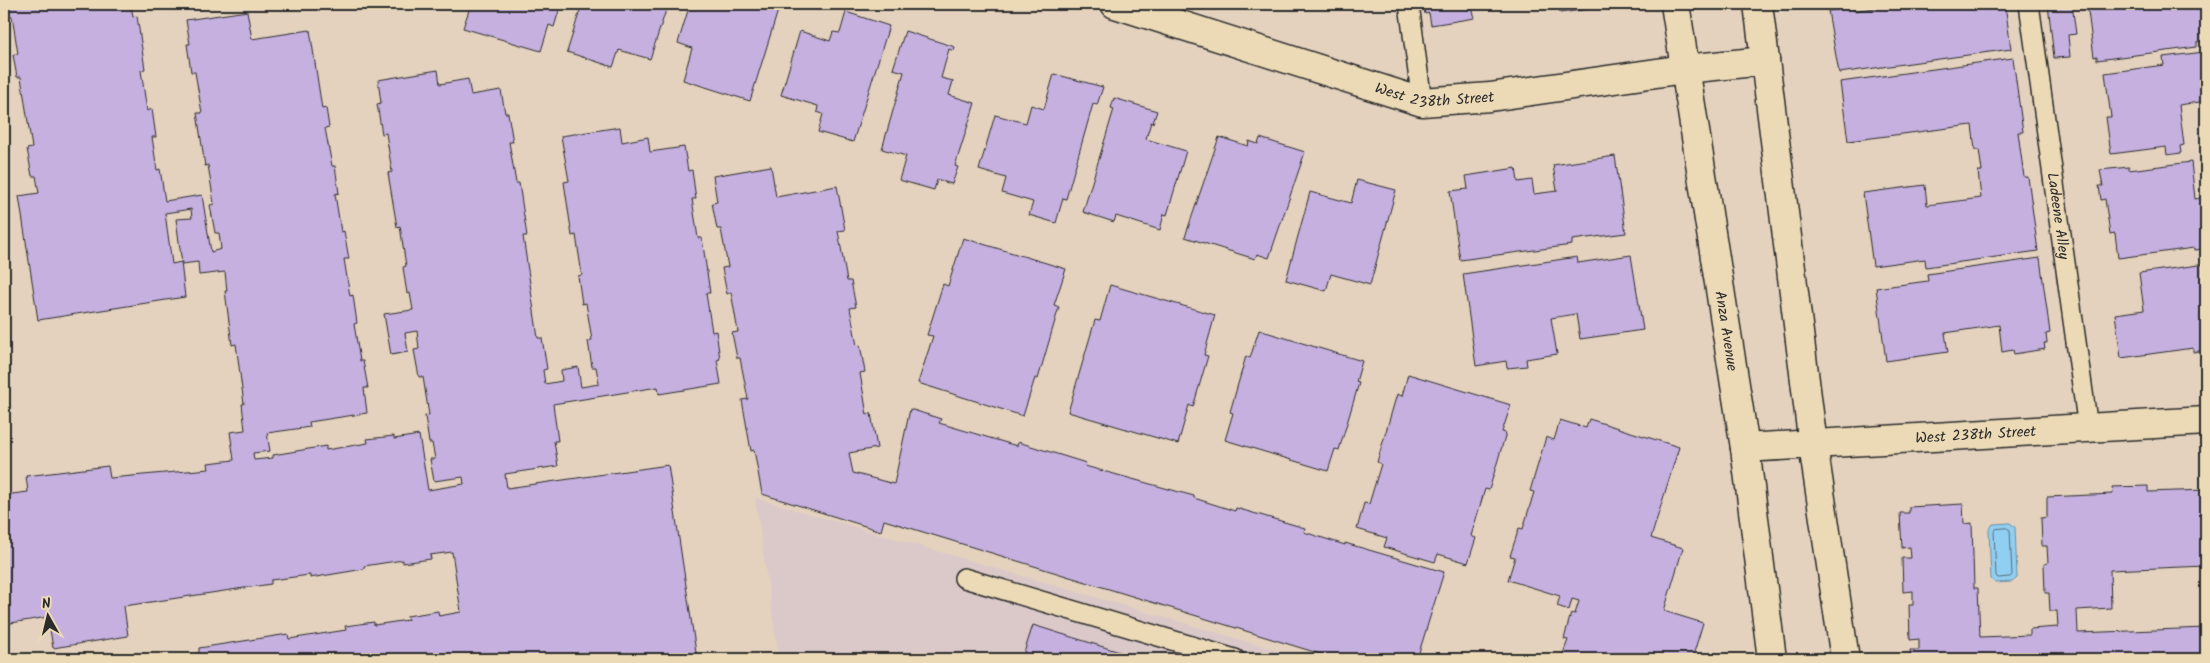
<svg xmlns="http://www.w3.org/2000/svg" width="2210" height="663" viewBox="0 0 2210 663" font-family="Kalam,sans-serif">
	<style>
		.built { fill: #dbc8c9 }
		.water { fill: #91cff2; stroke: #688da2 }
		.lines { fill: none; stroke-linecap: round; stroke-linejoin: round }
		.shore { stroke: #546d7b; stroke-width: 1 }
		.building { fill: #c5b0e0; stroke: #2b2b2b }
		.lane-casing { stroke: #2b2b2b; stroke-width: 22 }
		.street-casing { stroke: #2b2b2b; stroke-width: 31 }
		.secondary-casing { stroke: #2b2b2b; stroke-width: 31 }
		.lane { stroke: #ecdab7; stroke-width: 19 }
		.street { stroke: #ecdab7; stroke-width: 28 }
		.secondary { stroke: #ecdab7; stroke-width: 28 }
		.labels { text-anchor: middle; stroke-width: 4; stroke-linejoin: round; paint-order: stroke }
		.street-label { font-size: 15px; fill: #2b2b2b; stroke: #ecdab7 }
	</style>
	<rect width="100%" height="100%" fill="#e4d2bf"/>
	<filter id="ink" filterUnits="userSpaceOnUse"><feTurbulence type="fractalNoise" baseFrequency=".02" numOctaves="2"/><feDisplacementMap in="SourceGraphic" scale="10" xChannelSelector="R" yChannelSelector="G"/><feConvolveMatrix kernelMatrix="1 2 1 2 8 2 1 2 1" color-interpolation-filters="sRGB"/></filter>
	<g filter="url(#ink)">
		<polygon class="built" points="755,498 1307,659 779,659"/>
		<polygon class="water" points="2010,523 2015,527 2017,578 2012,582 1995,583 1991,579 1989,530 1993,524"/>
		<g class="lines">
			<polygon class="shore" points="2007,528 2010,530 2012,575 2010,577 1998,578 1996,576 1994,532 1996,529"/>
		</g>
		<g class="building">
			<polygon points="6,4 131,4 133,17 137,16 145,69 141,70 147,111 152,109 156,137 152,137 157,170 160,169 165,201 202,195 211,252 221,249 219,233 215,233 210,205 214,204 208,165 205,166 197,113 202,113 195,72 191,72 187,44 190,44 186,20 247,11 252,39 310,30 322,109 326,108 329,127 325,128 332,166 335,166 339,193 335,194 341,232 344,231 349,259 344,259 350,296 353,295 357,323 354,324 360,361 363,361 368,388 364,388 367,413 309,422 310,427 267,433 270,451 253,453 254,460 273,458 273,455 326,446 326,450 368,443 367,439 394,436 394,439 419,435 428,490 464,484 463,477 434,481 430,459 435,459 432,443 429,443 425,416 429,415 423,377 419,377 414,350 419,349 417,331 405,333 408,352 391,355 384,314 413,310 410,293 407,294 403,267 406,266 400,226 397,227 388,173 392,172 386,133 382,134 377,104 381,103 378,80 438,70 440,84 468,79 471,95 501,90 505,113 508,113 513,142 509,142 516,183 519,183 527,236 523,236 538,338 542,338 547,369 543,370 545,384 562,381 561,370 578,367 581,387 599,384 596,367 592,367 588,341 592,340 586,303 582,304 578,276 582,275 576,235 572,236 564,182 569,181 561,136 620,127 622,142 648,137 650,152 684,147 688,171 692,170 696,199 692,199 698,238 702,238 710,293 706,293 712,332 716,331 720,359 717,360 721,384 659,394 658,387 553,404 558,441 554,441 558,466 505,474 507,488 668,465 697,659 192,659 191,654 199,653 199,648 288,634 289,639 346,630 345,626 374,622 374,625 408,620 407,616 438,611 439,616 461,612 452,552 430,555 431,559 403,563 403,560 364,566 364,569 310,578 310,575 271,580 271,584 124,606 128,636 53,648 48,617 5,624 6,630 4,630 4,495 28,492 26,476 108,466 110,478 209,469 208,463 234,460 230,432 245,430 242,404 244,404 236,344 232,345 225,291 227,291 225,272 199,275 198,262 182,264 176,219 192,218 191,209 165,213 172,264 181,262 185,297 38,320 19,196 39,193 36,176 32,176 27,149 32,148 21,77 17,77 13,55 18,54 12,16 8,16"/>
			<polygon points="471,4 561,4 554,27 549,25 541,51 463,28"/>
			<polygon points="582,4 668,4 650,59 619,50 613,67 567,52"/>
			<polygon points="690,4 780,4 750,101 683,80 692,48 678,43"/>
			<polygon points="1423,4 1471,4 1475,18 1431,25 1429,13 1425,14"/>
			<polygon points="1559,4 1589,4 1590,9 1560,13"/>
			<polygon points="1904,4 2005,4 2011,49 1839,73 1828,11 1854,8 1854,11"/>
			<polygon points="2048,4 2072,4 2076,34 2068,35 2070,57 2054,58"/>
			<polygon points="2087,4 2204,4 2206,41 2197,42 2197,47 2097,60 2097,56 2094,57"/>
			<polygon points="846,12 889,26 853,142 818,132 823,114 817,112 818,106 781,95 800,31 830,41 833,32 840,33"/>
			<polygon points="905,31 955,47 954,51 949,49 941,78 953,81 949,95 975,103 955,166 958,167 952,184 937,180 934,190 899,180 906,156 882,149 904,72 893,69"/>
			<polygon points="2204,52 2206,101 2179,105 2184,145 2180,146 2181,153 2167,155 2166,147 2111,154 2106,117 2111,117 2105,73 2164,65 2163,57"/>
			<polygon points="2013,58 2023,132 2018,132 2024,177 2028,177 2038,251 1926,267 1925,259 1873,266 1863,193 1925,185 1927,205 1981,198 1978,171 1982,171 1979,150 1975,150 1972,125 1848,141 1840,82"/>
			<polygon points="1054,74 1103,87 1097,105 1093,104 1066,199 1063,198 1056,223 1029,215 1033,202 1002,193 1006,178 979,170 995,115 1026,123 1031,105 1044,109"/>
			<polygon points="1114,98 1157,111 1153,123 1151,122 1146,139 1186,151 1167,215 1164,214 1160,230 1116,216 1114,222 1083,212 1114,109 1111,108"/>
			<polygon points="1219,137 1248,146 1249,141 1258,144 1260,138 1305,152 1269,258 1257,254 1255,259 1185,237"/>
			<polygon points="1615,156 1626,233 1572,240 1572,245 1460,260 1450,191 1468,189 1466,176 1516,168 1518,182 1532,180 1534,194 1557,191 1553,165"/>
			<polygon points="2191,162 2195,199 2206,197 2206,249 2194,250 2194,248 2118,258 2115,233 2110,234 2105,199 2101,200 2099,186 2103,186 2100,170 2129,167 2129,170"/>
			<polygon points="771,166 776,197 837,186 845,230 838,231 847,281 851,281 856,307 850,308 857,346 860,345 865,372 860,373 867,415 871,413 877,448 849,453 853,473 894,484 910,409 941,419 939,423 1017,446 1018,442 1086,463 1085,466 1194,496 1194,498 1235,511 1236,508 1305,528 1304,532 1345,545 1345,543 1444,572 1417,659 1337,659 884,520 881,531 762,494 754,450 751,451 742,400 748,399 740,358 737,358 732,333 738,332 731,292 727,294 722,268 728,267 721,229 717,229 712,203 717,202 713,176"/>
			<polygon points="1357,180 1396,190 1370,285 1331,274 1326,291 1286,280 1310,192 1351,203"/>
			<polygon points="963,238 1066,269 1054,305 1059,307 1038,379 1035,378 1023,416 918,383 933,336 927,335 943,284 948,286"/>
			<polygon points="1631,255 1643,330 1580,339 1576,314 1551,318 1557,354 1526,359 1527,366 1507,368 1506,361 1476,366 1463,274 1577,257 1578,263"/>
			<polygon points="2040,258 2050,333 2046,334 2047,343 2044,343 2045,349 2014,354 2013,350 2002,352 1999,325 1945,333 1948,352 1886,361 1876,288 1928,281 1927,274"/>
			<polygon points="2206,264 2206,350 2193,352 2193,348 2121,358 2115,314 2144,310 2139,273"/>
			<polygon points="1110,285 1215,315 1204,355 1208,356 1193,407 1189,405 1178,444 1068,412 1095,320 1100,321"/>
			<polygon points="1259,330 1362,361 1356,382 1359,383 1339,450 1335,449 1328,471 1225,440 1233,413 1230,412 1246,356 1250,358"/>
			<polygon points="1408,374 1511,405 1502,432 1506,433 1489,490 1485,489 1471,536 1476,538 1468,563 1438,554 1435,562 1384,547 1387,538 1357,529 1364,503 1369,504 1381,464 1377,462 1397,394 1402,396"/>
			<polygon points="1589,419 1679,447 1651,538 1683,548 1664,611 1703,623 1692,659 1561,659 1568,640 1564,639 1571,613 1575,614 1579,601 1572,599 1569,610 1557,606 1560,596 1508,580 1515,557 1510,556 1519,528 1523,529 1534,492 1530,491 1546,437 1554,440 1560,420 1586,428"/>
			<polygon points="2148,486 2148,492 2206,490 2206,566 2110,570 2111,608 2077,610 2078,633 2206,628 2206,659 1911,659 1910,650 1919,650 1919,639 1910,640 1909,605 1913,605 1913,591 1903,592 1902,558 1911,558 1910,547 1902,548 1900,513 1909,513 1909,507 1963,504 1964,524 1972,523 1974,588 1978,588 1980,637 2030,635 2030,629 2058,627 2057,611 2050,611 2049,593 2045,593 2044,564 2048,563 2047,546 2042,546 2041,518 2047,517 2047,497 2113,494 2112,487"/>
			<polygon points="1033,625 1142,659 1022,659"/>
		</g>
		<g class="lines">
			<defs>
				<g id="lane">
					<polyline points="1409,4 1422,102"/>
					<path id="s1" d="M2029,4L2088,428"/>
					<polyline points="964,578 1235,659"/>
				</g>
				<g id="street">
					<path id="s2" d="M1115,4L1422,102L1490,97L1684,69L1765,61"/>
					<path id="s3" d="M1745,448L2206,421"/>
				</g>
				<g id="secondary">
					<path id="s4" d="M1675,4L1745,448L1772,659"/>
					<polyline points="1758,4 1813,445 1845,659"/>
				</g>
			</defs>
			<use href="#lane" class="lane-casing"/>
			<use href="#street" class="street-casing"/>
			<use href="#secondary" class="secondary-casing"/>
			<use href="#lane" class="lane"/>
			<use href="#street" class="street"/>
			<use href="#secondary" class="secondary"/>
		</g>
	</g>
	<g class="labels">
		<g class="street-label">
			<text dy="5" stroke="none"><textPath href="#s2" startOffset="334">West 238th Street</textPath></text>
			<text dy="5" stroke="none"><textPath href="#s1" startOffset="214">Ladeene Alley</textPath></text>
			<text dy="5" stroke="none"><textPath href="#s4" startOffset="331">Anza Avenue</textPath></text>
			<text dy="5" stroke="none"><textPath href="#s3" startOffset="231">West 238th Street</textPath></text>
		</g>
	</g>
	<rect width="2210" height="663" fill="none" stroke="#ecdab7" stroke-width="20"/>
	<rect x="10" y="10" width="2190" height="643" fill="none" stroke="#2b2b2b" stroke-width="2" filter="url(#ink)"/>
	<g transform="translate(48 616) rotate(352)" stroke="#ecdab7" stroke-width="4" paint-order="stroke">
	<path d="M0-4L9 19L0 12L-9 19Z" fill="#2b2b2b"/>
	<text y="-8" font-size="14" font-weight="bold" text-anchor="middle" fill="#2b2b2b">N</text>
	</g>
</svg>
